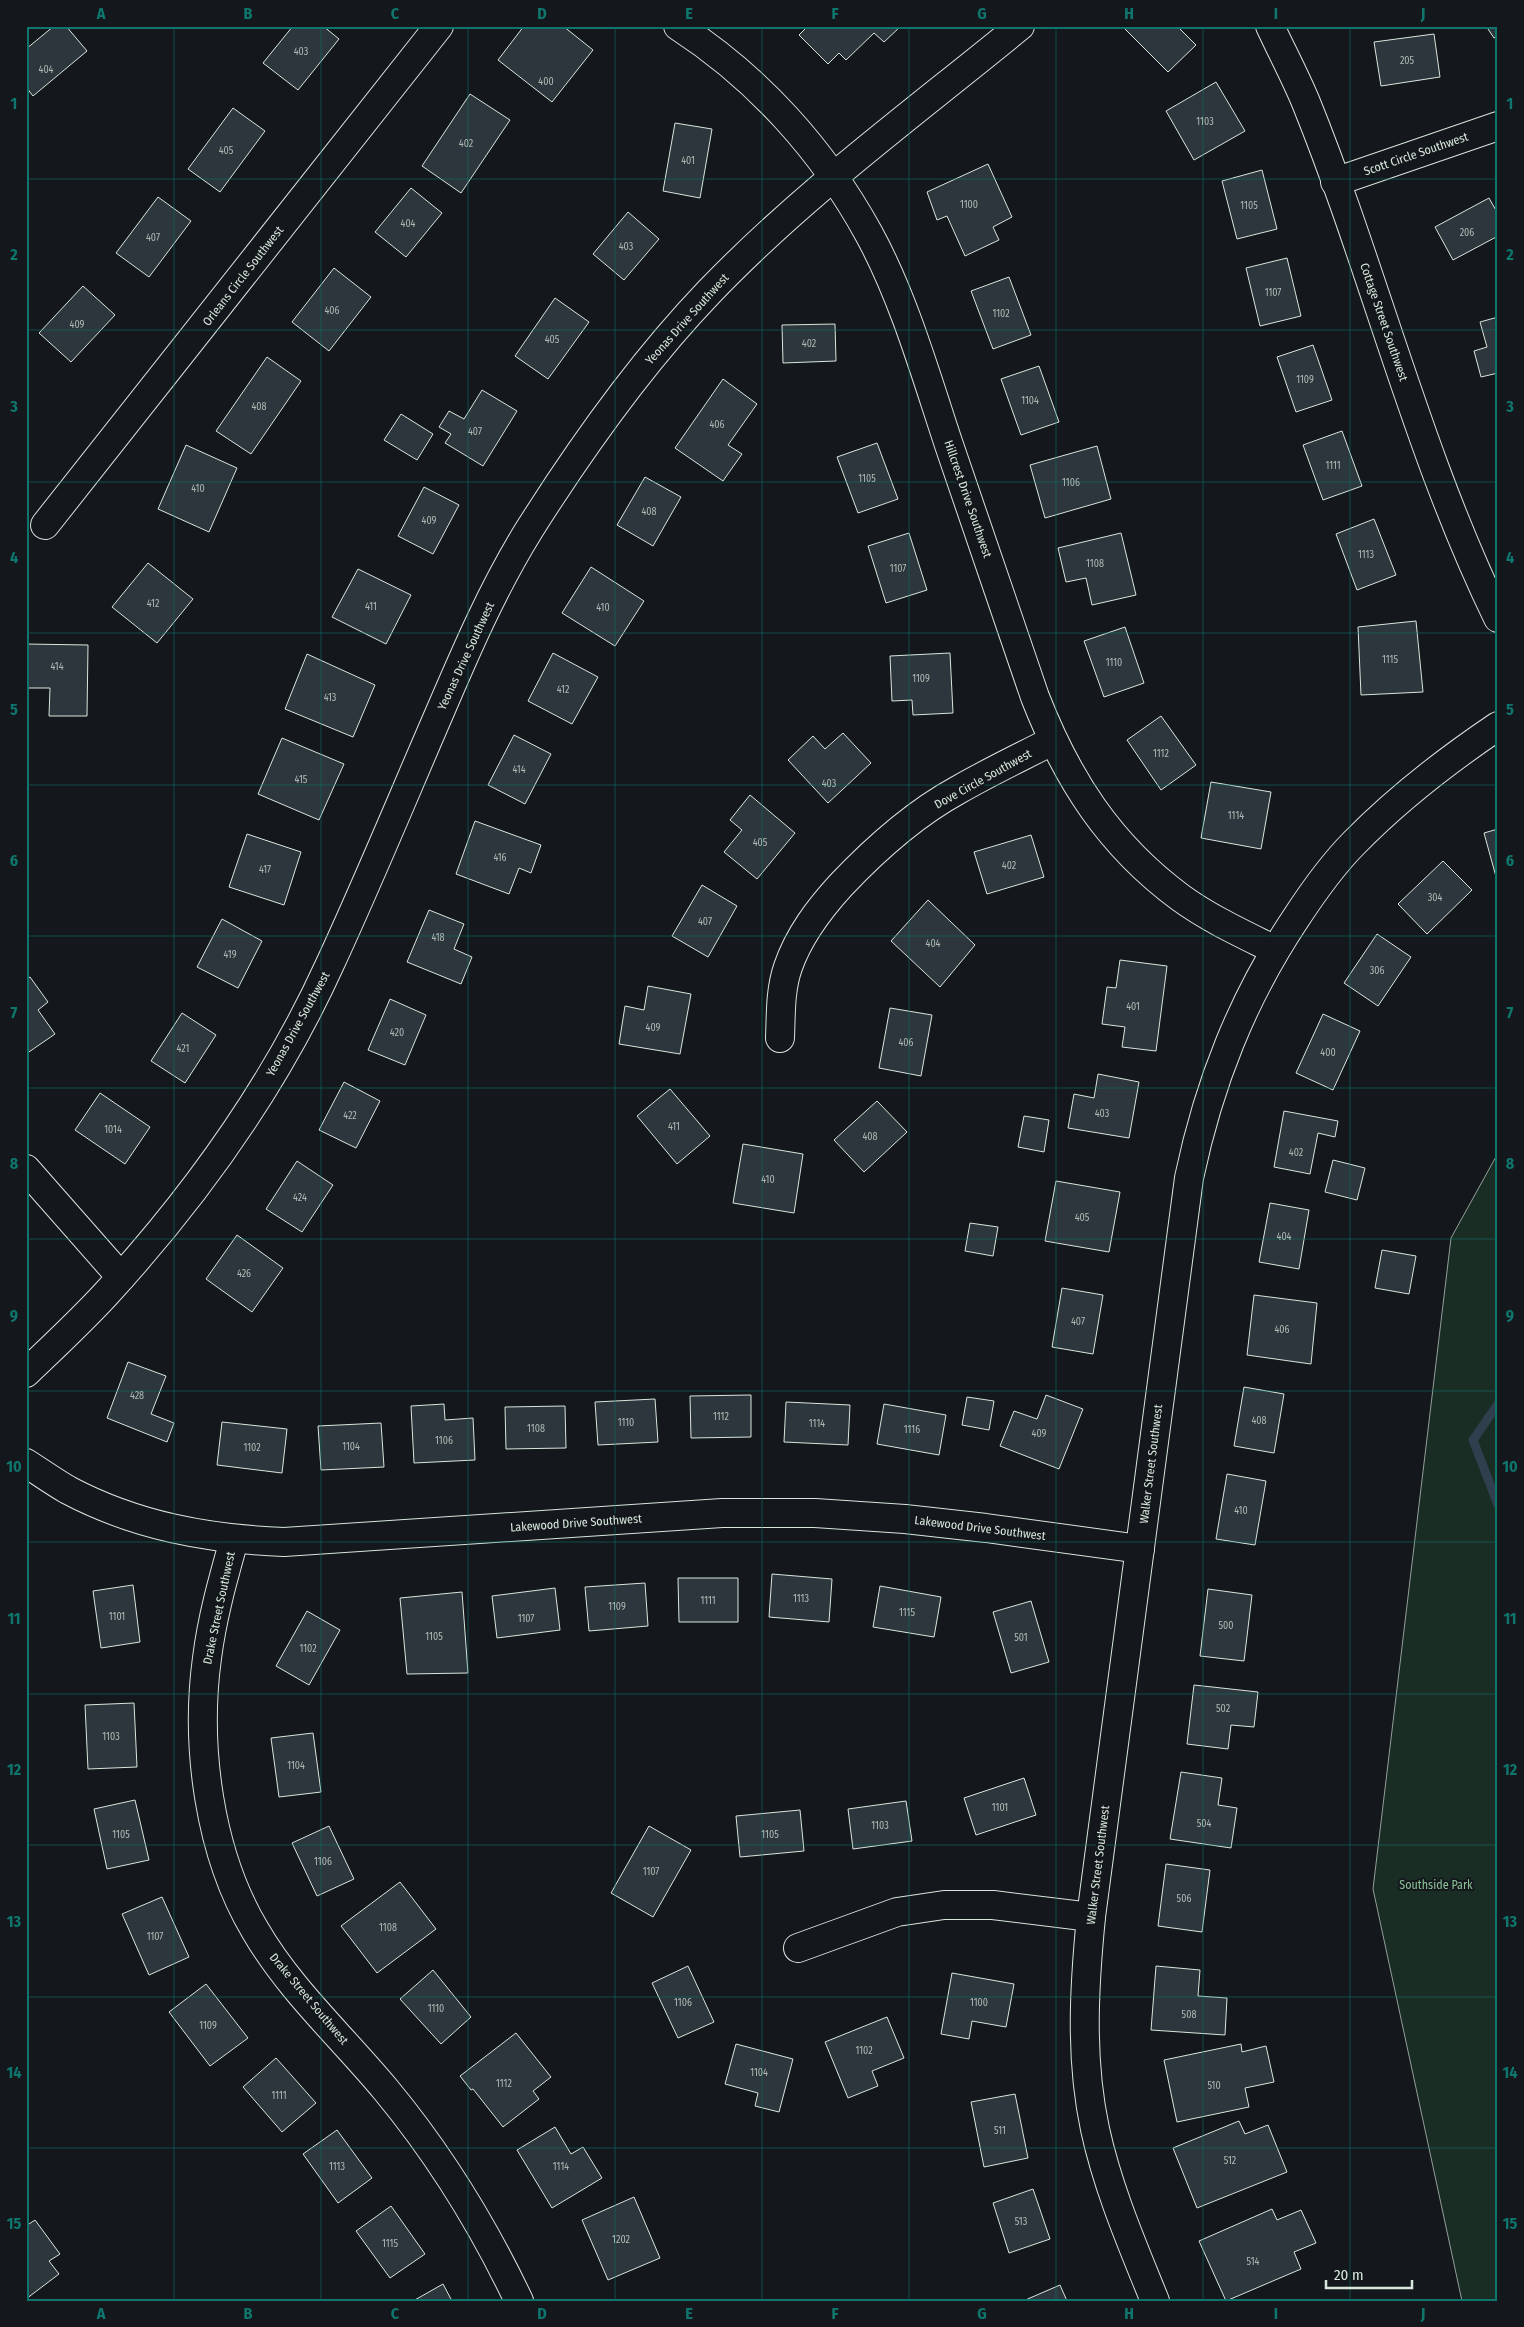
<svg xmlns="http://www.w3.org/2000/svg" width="1524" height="2327" viewBox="0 0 1524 2327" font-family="'Fira Sans Condensed',sans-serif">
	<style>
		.green { fill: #1a2d24; stroke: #939e99 }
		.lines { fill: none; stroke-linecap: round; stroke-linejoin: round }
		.stream { stroke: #2f3f4d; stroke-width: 9 }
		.building { fill: #2c363c; stroke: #d8e6dc }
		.minor-casing { stroke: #d8e6dc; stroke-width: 30 }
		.minor { stroke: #14181c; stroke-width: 28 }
		.grid { fill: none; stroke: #0f766e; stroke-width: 1; stroke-opacity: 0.55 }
		.labels { text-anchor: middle; stroke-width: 4; stroke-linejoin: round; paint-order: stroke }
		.number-label { font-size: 10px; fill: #adbab4 }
		.street-label { font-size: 12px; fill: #d8e6dc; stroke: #14181c }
		.park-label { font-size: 12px; fill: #8ac095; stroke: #14181c }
		.neatline { fill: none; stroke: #0f766e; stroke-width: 2 }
		.grid-label { font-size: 16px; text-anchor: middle; font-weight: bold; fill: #0f766e }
	</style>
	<rect width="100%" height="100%" fill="#14181c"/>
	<polygon class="green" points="1498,1153 1498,2301 1462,2301 1373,1889 1451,1238"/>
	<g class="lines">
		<polyline class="stream" points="1498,1404 1473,1440 1498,1505"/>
	</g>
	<g class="building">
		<polygon points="54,26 66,26 87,51 33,96 26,87 26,49"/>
		<polygon points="293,26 323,26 339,39 298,90 263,63"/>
		<polygon points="524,26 563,26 593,50 552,102 498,60"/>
		<polygon points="808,26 901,26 884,42 874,33 846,60 839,53 828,64 799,35"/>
		<polygon points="1125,26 1177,26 1196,45 1168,72 1124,28"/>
		<polygon points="1486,26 1498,26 1498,36 1494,38"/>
		<polygon points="1434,34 1440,77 1381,86 1374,42"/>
		<polygon points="1216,82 1245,131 1194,160 1166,111"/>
		<polygon points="470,94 510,120 461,193 422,166"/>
		<polygon points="233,108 265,131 220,192 188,169"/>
		<polygon points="675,123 712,129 700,198 663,191"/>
		<polygon points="988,164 1012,217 993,227 999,240 965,256 947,216 937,220 927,192"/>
		<polygon points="1262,170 1277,229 1237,239 1222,181"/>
		<polygon points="411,188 442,213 406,257 375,232"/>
		<polygon points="158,197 191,221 149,277 116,253"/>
		<polygon points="1489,198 1498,214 1498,236 1453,260 1435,227"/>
		<polygon points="628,212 659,239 624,280 593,254"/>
		<polygon points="1287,258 1301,316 1260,326 1246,268"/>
		<polygon points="334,268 371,297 329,351 292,322"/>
		<polygon points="1009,277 1031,335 993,349 971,291"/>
		<polygon points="83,286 115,315 71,362 39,333"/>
		<polygon points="555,298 589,322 548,379 515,356"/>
		<polygon points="1498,317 1498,373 1481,377 1474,351 1487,347 1480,322"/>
		<polygon points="835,324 836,361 783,363 782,325"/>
		<polygon points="1313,345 1332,400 1296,412 1277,357"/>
		<polygon points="267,357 301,381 251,454 216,431"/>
		<polygon points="1039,366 1059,422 1021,435 1001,379"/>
		<polygon points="723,379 757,404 728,445 742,454 723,481 675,448"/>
		<polygon points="482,390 517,411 483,466 445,443 451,434 439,427 449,411 464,419"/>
		<polygon points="401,414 433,434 417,460 384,440"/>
		<polygon points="1342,431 1362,486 1323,500 1303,445"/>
		<polygon points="877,443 898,499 858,513 837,457"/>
		<polygon points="186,445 237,468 209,532 158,509"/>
		<polygon points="1097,446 1111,499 1045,518 1030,465"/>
		<polygon points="645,477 681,497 653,546 617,525"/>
		<polygon points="424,487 459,505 433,554 398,536"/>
		<polygon points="1374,519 1396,575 1357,590 1336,534"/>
		<polygon points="909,533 927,590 886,603 868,546"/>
		<polygon points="1121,533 1136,595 1092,605 1086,578 1066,582 1058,548"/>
		<polygon points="148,563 193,599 157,643 112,607"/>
		<polygon points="591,567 644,601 615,646 562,613"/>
		<polygon points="358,569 411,595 386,644 332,617"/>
		<polygon points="1416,621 1423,692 1361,695 1358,627"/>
		<polygon points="1125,627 1144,683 1104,697 1084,641"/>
		<polygon points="26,644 88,645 87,716 49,716 50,688 26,688"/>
		<polygon points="553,653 598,677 572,724 528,701"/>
		<polygon points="950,653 953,713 913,715 912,700 892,701 890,656"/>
		<polygon points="307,654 375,685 353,737 285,709"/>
		<polygon points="1161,716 1196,765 1161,790 1127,740"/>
		<polygon points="843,733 871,763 828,803 788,760 813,736 825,749"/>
		<polygon points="514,735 551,754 525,804 488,785"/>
		<polygon points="282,738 344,764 319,820 258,794"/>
		<polygon points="1211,782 1271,792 1261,849 1201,838"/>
		<polygon points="750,795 795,833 757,879 724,852 742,830 730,820"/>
		<polygon points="475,821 541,845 531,873 519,868 509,894 456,874"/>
		<polygon points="1498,829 1498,884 1484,833"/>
		<polygon points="247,834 301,852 284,905 229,887"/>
		<polygon points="1031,835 1044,877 987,894 974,852"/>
		<polygon points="1443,861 1472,890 1427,934 1398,904"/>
		<polygon points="702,885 737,906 708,957 672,936"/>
		<polygon points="928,900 975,945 940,987 891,941"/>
		<polygon points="429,910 464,924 454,949 472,957 461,984 407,962"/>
		<polygon points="222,919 262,941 238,988 197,967"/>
		<polygon points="1377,934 1411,957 1378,1006 1344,983"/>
		<polygon points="1120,960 1167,966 1156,1051 1122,1047 1125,1027 1102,1024 1107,987 1116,988"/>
		<polygon points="30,977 48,1002 38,1010 55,1034 26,1054 26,979"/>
		<polygon points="648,986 691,994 680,1054 619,1044 625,1006 644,1010"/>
		<polygon points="390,999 426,1015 405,1065 368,1050"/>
		<polygon points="890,1008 932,1015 921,1076 879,1068"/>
		<polygon points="182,1013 216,1035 185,1083 151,1061"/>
		<polygon points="1323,1014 1360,1031 1333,1090 1296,1073"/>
		<polygon points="1098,1074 1139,1082 1129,1138 1068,1128 1074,1094 1094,1098"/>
		<polygon points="344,1082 380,1101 356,1148 319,1130"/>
		<polygon points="670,1089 710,1136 677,1164 637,1116"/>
		<polygon points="100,1093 150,1127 125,1164 75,1130"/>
		<polygon points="877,1101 907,1132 864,1172 834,1140"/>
		<polygon points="1284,1111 1338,1121 1335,1137 1318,1133 1310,1174 1274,1167"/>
		<polygon points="1024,1116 1049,1120 1044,1152 1018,1147"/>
		<polygon points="743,1144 803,1154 794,1213 733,1203"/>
		<polygon points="1333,1160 1365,1168 1357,1200 1325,1192"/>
		<polygon points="297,1161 333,1185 302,1232 266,1209"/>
		<polygon points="1056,1181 1120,1192 1109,1252 1045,1241"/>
		<polygon points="1270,1203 1309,1210 1299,1269 1259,1262"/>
		<polygon points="970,1223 998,1227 993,1256 965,1251"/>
		<polygon points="237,1235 283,1268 252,1312 206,1279"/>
		<polygon points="1382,1250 1416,1256 1409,1294 1375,1288"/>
		<polygon points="1062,1288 1103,1295 1093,1354 1052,1347"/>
		<polygon points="1254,1295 1317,1303 1311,1364 1247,1355"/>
		<polygon points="128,1362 166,1376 151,1414 174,1423 167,1442 107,1418"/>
		<polygon points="1244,1387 1284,1394 1274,1453 1234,1446"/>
		<polygon points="751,1395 751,1437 691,1438 690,1396"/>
		<polygon points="1046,1395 1083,1409 1059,1469 1000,1446 1014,1411 1037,1419"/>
		<polygon points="967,1397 994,1401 989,1430 962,1425"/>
		<polygon points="655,1399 658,1442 598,1445 595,1402"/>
		<polygon points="786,1402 850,1405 848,1445 784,1442"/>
		<polygon points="444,1404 445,1420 473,1418 475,1460 414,1463 411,1406"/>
		<polygon points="884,1404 946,1415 939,1455 877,1444"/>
		<polygon points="565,1406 566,1448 506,1449 505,1407"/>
		<polygon points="222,1422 287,1429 282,1473 217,1465"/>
		<polygon points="381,1423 384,1467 321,1470 318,1426"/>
		<polygon points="1227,1474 1266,1481 1255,1545 1216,1539"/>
		<polygon points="772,1574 832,1579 829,1622 769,1617"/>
		<polygon points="678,1578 738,1578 738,1622 679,1622"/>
		<polygon points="645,1583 648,1626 589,1631 585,1587"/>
		<polygon points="133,1585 140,1642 101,1648 93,1591"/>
		<polygon points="880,1586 941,1597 934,1637 873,1627"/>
		<polygon points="555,1588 560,1630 497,1638 492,1596"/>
		<polygon points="1208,1589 1252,1595 1244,1661 1200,1656"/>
		<polygon points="462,1592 468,1673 407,1674 400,1598"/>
		<polygon points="1031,1601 1049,1662 1011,1673 993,1612"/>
		<polygon points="307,1611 340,1630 309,1685 276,1666"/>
		<polygon points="1194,1685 1258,1692 1254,1727 1231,1725 1228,1749 1187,1744"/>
		<polygon points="134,1703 137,1767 88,1769 85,1705"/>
		<polygon points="313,1733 321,1792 279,1797 271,1738"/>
		<polygon points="1181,1772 1222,1778 1218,1805 1237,1808 1231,1848 1170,1839"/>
		<polygon points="1024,1778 1036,1815 976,1835 964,1798"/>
		<polygon points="135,1800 149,1860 107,1869 94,1809"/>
		<polygon points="906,1801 912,1841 853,1849 848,1809"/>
		<polygon points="800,1810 804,1851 740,1857 736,1816"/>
		<polygon points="329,1826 354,1879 317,1896 292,1843"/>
		<polygon points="649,1826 691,1850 653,1917 611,1893"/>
		<polygon points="1166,1864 1210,1870 1202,1932 1158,1926"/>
		<polygon points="400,1882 436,1929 377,1973 341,1926"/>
		<polygon points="162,1897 189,1957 149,1975 122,1914"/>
		<polygon points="688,1966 714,2022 678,2038 652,1983"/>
		<polygon points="1156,1966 1200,1970 1198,1996 1227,1998 1225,2035 1151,2030"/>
		<polygon points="433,1970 471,2017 441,2044 400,1999"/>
		<polygon points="952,1973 1014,1984 1006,2027 972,2021 969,2039 941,2034"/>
		<polygon points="206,1984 248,2038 210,2066 169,2012"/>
		<polygon points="887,2017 904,2058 872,2071 878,2086 848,2098 825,2042"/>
		<polygon points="516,2033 551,2077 533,2091 539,2099 503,2127 473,2089 471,2090 460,2076"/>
		<polygon points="736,2044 793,2059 779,2112 755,2106 758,2093 725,2084"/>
		<polygon points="1241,2044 1242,2052 1266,2046 1274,2082 1245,2088 1249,2107 1177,2122 1164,2060"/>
		<polygon points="276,2058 316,2103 282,2132 243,2087"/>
		<polygon points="1015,2094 1028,2158 984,2167 971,2102"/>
		<polygon points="1239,2121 1245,2134 1268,2125 1287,2172 1197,2208 1173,2148"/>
		<polygon points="555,2127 571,2154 583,2147 602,2178 552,2208 517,2150"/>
		<polygon points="337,2130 372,2178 338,2203 303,2154"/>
		<polygon points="1033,2189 1050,2239 1009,2253 993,2203"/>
		<polygon points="634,2197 660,2258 608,2280 582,2220"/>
		<polygon points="391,2206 425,2254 390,2278 356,2231"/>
		<polygon points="1272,2209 1277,2220 1301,2210 1316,2243 1294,2252 1301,2269 1226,2301 1199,2241"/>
		<polygon points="35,2220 60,2254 49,2261 59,2274 26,2299 26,2226"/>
		<polygon points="443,2284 452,2301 413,2301"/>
		<polygon points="1060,2285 1067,2301 1023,2301"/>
	</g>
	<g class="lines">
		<defs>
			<g id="minor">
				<path d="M678,26C758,78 823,150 869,234C904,298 926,376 949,445C978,529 1007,613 1035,697C1067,779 1109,845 1181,898C1210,919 1243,934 1275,950"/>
				<path d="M1270,26C1282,52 1296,78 1307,105C1375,274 1418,454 1498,618"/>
				<polyline points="1335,182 1498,126"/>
				<polyline points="45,525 439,26"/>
				<path d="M780,1038C781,1014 780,990 788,967C799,935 819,909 841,885C876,848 914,814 958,790C989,772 1021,757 1052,741"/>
				<polyline points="26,1169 121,1277"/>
				<path d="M26,1373C53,1347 80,1322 105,1295C195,1197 275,1085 330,964C368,882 403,797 439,714C466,651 493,588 529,530C582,446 640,364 709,292C803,194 915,112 1020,26"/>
				<path d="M26,1463C40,1472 54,1482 68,1490C136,1526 208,1539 284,1542L722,1513H815L905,1519L986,1528L1140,1549"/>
				<path d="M234,1540C223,1579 212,1618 207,1658C195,1746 209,1853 255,1930C289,1989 342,2037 386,2090C439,2154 483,2225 519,2301"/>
				<polyline points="798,1948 897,1912 944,1905 993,1905 1091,1917"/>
				<path d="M1155,2301C1132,2244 1108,2189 1095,2129C1080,2059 1084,1988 1091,1917L1189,1178C1209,1083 1242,999 1296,918C1313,892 1332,865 1354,843C1398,798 1446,761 1498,726"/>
			</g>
		</defs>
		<use href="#minor" class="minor-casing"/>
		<use href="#minor" class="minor"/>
	</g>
	<path class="grid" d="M174,26V2301M321,26V2301M468,26V2301M615,26V2301M762,26V2301M909,26V2301M1056,26V2301M1203,26V2301M1350,26V2301M26,179H1498M26,330H1498M26,482H1498M26,633H1498M26,785H1498M26,936H1498M26,1088H1498M26,1239H1498M26,1391H1498M26,1542H1498M26,1694H1498M26,1845H1498M26,1997H1498M26,2148H1498"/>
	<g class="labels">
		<g class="number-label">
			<text x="301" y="55">403</text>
			<text x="1407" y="64">205</text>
			<text x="46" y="73">404</text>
			<text x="546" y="85">400</text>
			<text x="1205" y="125">1103</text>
			<text x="466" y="147">402</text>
			<text x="226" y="154">405</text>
			<text x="688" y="164">401</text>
			<text x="969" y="208">1100</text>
			<text x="1249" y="209">1105</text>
			<text x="408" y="227">404</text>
			<text x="1467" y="236">206</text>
			<text x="153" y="241">407</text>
			<text x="626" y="250">403</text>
			<text x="1273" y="296">1107</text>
			<text x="332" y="314">406</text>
			<text x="1001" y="317">1102</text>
			<text x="77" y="328">409</text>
			<text x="552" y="343">405</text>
			<text x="809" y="347">402</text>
			<text x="1305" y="383">1109</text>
			<text x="1030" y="404">1104</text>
			<text x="259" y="410">408</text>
			<text x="717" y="428">406</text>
			<text x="475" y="435">407</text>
			<text x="1333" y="469">1111</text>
			<text x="867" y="482">1105</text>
			<text x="1071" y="486">1106</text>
			<text x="198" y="492">410</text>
			<text x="649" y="515">408</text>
			<text x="429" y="524">409</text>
			<text x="1366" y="558">1113</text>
			<text x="1095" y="567">1108</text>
			<text x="898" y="572">1107</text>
			<text x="153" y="607">412</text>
			<text x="371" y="610">411</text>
			<text x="603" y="611">410</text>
			<text x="1390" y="663">1115</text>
			<text x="1114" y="666">1110</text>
			<text x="57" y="670">414</text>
			<text x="921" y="682">1109</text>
			<text x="563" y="693">412</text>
			<text x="330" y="701">413</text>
			<text x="1161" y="757">1112</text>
			<text x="519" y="773">414</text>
			<text x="301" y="783">415</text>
			<text x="829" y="787">403</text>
			<text x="1236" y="819">1114</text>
			<text x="760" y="846">405</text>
			<text x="500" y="861">416</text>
			<text x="1009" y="869">402</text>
			<text x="265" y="873">417</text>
			<text x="1435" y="901">304</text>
			<text x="705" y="925">407</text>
			<text x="438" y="941">418</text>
			<text x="933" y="947">404</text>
			<text x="230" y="958">419</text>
			<text x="1377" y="974">306</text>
			<text x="1133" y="1010">401</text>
			<text x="653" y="1031">409</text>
			<text x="397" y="1036">420</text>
			<text x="906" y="1046">406</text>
			<text x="183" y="1052">421</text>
			<text x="1328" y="1056">400</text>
			<text x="1102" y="1117">403</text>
			<text x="350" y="1119">422</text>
			<text x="674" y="1130">411</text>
			<text x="113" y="1133">1014</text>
			<text x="870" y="1140">408</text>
			<text x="1296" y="1156">402</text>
			<text x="768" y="1183">410</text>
			<text x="300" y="1201">424</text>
			<text x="1082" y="1221">405</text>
			<text x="1284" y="1240">404</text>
			<text x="244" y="1277">426</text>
			<text x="1078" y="1325">407</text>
			<text x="1282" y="1333">406</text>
			<text x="137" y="1399">428</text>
			<text x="721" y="1420">1112</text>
			<text x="1259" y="1424">408</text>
			<text x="626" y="1426">1110</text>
			<text x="817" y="1427">1114</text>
			<text x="536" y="1432">1108</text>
			<text x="912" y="1433">1116</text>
			<text x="1039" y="1437">409</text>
			<text x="444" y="1444">1106</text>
			<text x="351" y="1450">1104</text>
			<text x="252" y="1451">1102</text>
			<text x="1241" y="1514">410</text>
			<text x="801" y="1602">1113</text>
			<text x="708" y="1604">1111</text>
			<text x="617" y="1610">1109</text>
			<text x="907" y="1616">1115</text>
			<text x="117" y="1620">1101</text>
			<text x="526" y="1622">1107</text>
			<text x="1226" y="1629">500</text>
			<text x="434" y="1640">1105</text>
			<text x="1021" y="1641">501</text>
			<text x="308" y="1652">1102</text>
			<text x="1223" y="1712">502</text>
			<text x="111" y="1740">1103</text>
			<text x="296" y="1769">1104</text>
			<text x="1000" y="1811">1101</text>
			<text x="1204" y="1827">504</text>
			<text x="880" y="1829">1103</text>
			<text x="121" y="1838">1105</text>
			<text x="770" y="1838">1105</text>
			<text x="323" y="1865">1106</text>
			<text x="651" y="1875">1107</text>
			<text x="1184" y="1902">506</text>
			<text x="388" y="1931">1108</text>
			<text x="155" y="1940">1107</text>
			<text x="683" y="2006">1106</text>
			<text x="979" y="2006">1100</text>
			<text x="436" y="2012">1110</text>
			<text x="1189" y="2018">508</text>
			<text x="208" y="2029">1109</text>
			<text x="864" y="2054">1102</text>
			<text x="759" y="2076">1104</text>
			<text x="504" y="2087">1112</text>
			<text x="1214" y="2089">510</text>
			<text x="279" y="2099">1111</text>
			<text x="1000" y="2134">511</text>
			<text x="1230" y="2164">512</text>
			<text x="337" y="2170">1113</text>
			<text x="561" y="2170">1114</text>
			<text x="1021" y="2225">513</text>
			<text x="621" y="2243">1202</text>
			<text x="390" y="2247">1115</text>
			<text x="1253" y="2265">514</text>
		</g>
		<g class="street-label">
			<text transform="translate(1416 154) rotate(-19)" y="4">Scott Circle Southwest</text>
			<text transform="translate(243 276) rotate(-52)" y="4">Orleans Circle Southwest</text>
			<text transform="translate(687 319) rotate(-48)" y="4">Yeonas Drive Southwest</text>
			<text transform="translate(1384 322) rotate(71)" y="4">Cottage Street Southwest</text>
			<text transform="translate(968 499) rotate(71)" y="4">Hillcrest Drive Southwest</text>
			<text transform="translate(466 656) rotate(-65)" y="4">Yeonas Drive Southwest</text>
			<text transform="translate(983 779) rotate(-29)" y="4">Dove Circle Southwest</text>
			<text transform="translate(298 1024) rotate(-61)" y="4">Yeonas Drive Southwest</text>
			<text transform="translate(1151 1464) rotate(-83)" y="4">Walker Street Southwest</text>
			<text transform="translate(576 1523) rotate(-4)" y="4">Lakewood Drive Southwest</text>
			<text transform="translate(980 1528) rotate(7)" y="4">Lakewood Drive Southwest</text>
			<text transform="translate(219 1608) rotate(-78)" y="4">Drake Street Southwest</text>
			<text transform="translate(1098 1865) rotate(-83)" y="4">Walker Street Southwest</text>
			<text transform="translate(309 1999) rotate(50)" y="4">Drake Street Southwest</text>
		</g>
		<g class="park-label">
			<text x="1436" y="1889">Southside Park</text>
		</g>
	</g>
	<rect width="1524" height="2327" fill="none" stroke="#14181c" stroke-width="55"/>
	<path d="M1326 2280v8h86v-8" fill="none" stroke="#d8e6dc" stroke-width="2.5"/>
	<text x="1334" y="2280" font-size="15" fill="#d8e6dc" stroke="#14181c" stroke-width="4" paint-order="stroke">20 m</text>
	<rect x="28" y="28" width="1468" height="2272" class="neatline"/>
	<g class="grid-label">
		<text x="101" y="19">A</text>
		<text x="248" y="19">B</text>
		<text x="395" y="19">C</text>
		<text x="542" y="19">D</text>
		<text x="689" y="19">E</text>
		<text x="835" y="19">F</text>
		<text x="982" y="19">G</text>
		<text x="1129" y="19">H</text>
		<text x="1276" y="19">I</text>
		<text x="1423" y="19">J</text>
		<text x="14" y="109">1</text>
		<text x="1510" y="109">1</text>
		<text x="14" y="260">2</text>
		<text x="1510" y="260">2</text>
		<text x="14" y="412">3</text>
		<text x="1510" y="412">3</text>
		<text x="14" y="563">4</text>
		<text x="1510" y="563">4</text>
		<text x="14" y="715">5</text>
		<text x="1510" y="715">5</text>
		<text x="14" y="866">6</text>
		<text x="1510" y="866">6</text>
		<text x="14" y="1018">7</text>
		<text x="1510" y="1018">7</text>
		<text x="14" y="1169">8</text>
		<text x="1510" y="1169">8</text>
		<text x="14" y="1321">9</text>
		<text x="1510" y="1321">9</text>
		<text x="14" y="1472">10</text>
		<text x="1510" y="1472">10</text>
		<text x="14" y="1624">11</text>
		<text x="1510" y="1624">11</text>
		<text x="14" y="1775">12</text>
		<text x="1510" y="1775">12</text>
		<text x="14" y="1927">13</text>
		<text x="1510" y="1927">13</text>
		<text x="14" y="2078">14</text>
		<text x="1510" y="2078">14</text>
		<text x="14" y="2229">15</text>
		<text x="1510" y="2229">15</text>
		<text x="101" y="2319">A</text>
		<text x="248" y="2319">B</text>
		<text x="395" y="2319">C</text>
		<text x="542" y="2319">D</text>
		<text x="689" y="2319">E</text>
		<text x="835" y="2319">F</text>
		<text x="982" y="2319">G</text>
		<text x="1129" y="2319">H</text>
		<text x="1276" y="2319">I</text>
		<text x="1423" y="2319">J</text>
	</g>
</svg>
